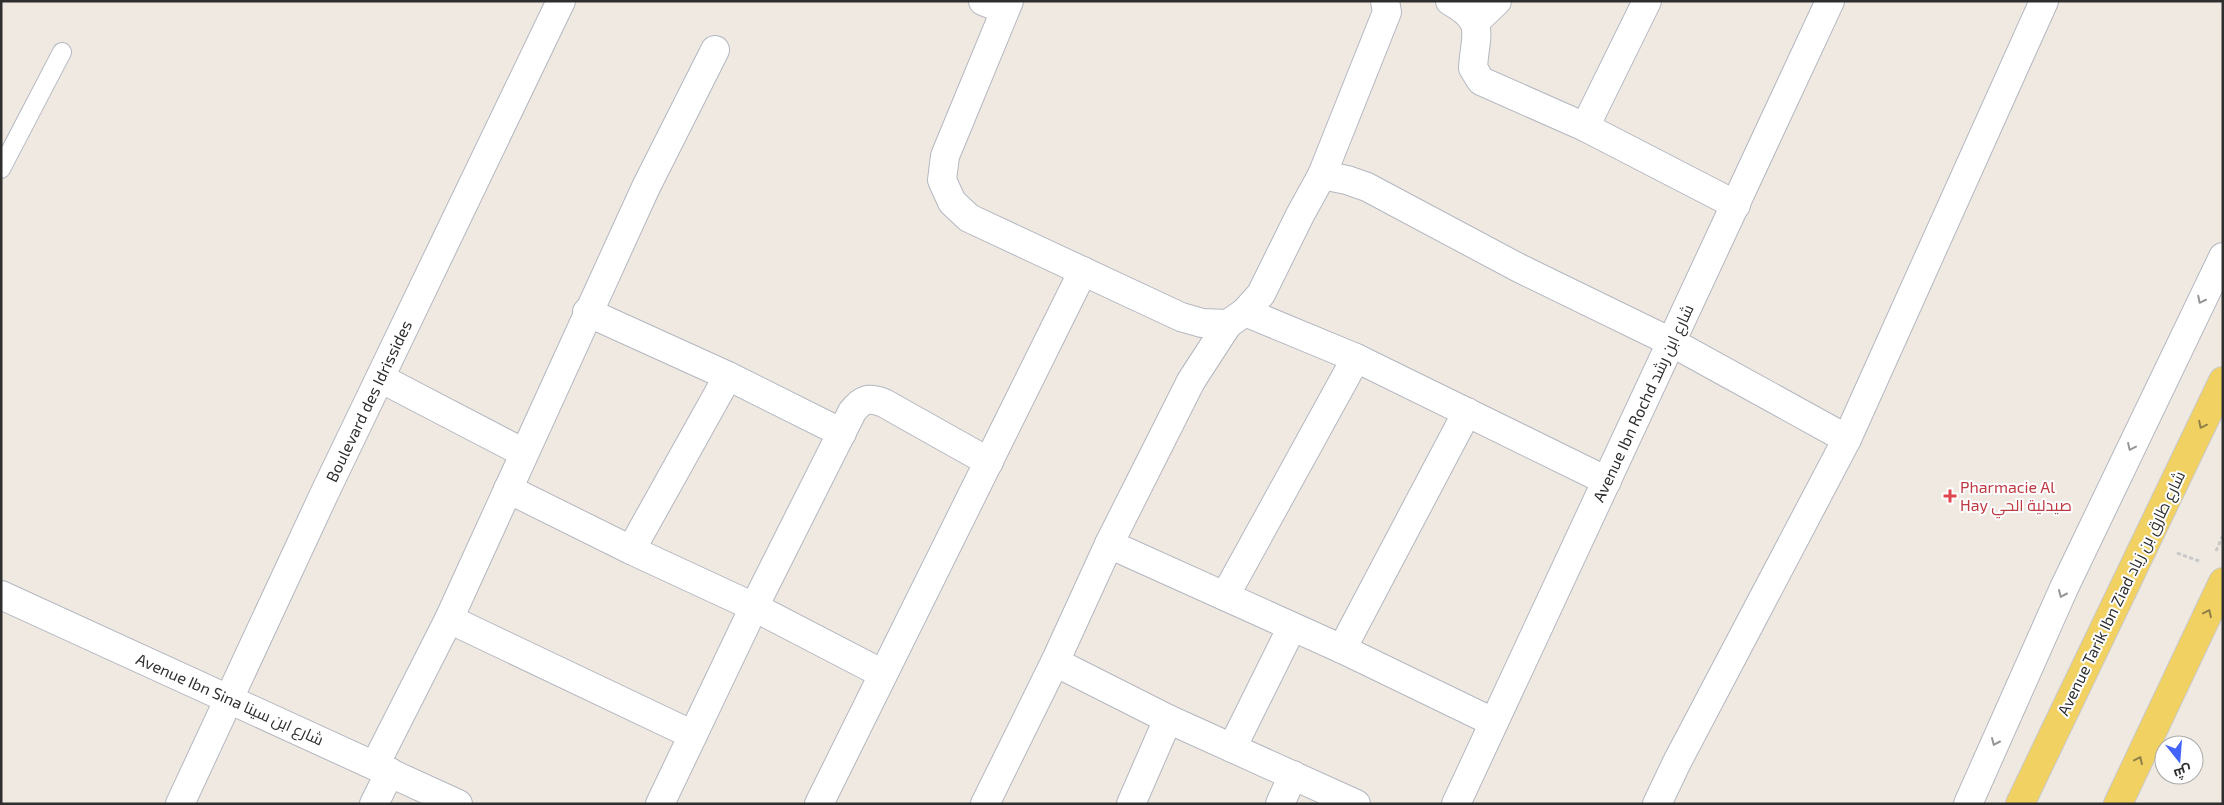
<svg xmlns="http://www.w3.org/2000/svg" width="2224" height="805" viewBox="0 0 2224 805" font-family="'Exo 2',Cairo,sans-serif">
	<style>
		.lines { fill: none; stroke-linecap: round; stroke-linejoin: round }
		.lane-casing { stroke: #b4b7c1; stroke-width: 20 }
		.street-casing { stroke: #b4b7c1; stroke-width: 30 }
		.secondary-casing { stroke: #b4b7c1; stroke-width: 30 }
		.primary-casing { stroke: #c9c9c9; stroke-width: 30 }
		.path { stroke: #c9c9c9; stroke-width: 3; stroke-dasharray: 4 2.5; stroke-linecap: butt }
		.lane { stroke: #fff; stroke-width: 18 }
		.street { stroke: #fff; stroke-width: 28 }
		.secondary { stroke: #fff; stroke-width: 28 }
		.primary { stroke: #f2d163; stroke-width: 28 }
		.oneway { stroke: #969696 }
		.oneway2 { stroke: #908048 }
		.health-dot { fill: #e0444e; stroke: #fff; stroke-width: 2 }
		.labels { text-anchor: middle; stroke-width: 4; stroke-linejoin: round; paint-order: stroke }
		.street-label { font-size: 16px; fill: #2e2e2e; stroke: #fff }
		.health-label { font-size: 16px; fill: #be3a42; stroke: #fff; text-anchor: start }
	</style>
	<rect width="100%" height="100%" fill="#efe9e1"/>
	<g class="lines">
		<defs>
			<polyline id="lane" points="1,169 62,52"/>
			<g id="street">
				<polyline points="983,1 1005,10"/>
				<polyline points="1009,1 945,156 942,180 952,202 969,218 1181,317 1202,323 1228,324 1245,312 1261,294 1300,215 1322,175 1347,180 1367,187 1519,268 1671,342 1847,439"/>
				<path d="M1450,1C1487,22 1475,33 1473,68L1481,81L1585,127L1736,205"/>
				<polyline points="1475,22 1497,1"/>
				<polyline points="1585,127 1647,1"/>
				<polyline points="1322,175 1387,12 1385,1"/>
				<polyline points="587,312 728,376 842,433"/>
				<polyline points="1245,312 1356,358 1607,481"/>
				<polyline points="380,378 524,453"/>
				<polyline points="508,489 631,550 754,607 883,674"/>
				<polyline points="1109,544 1342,649 1493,722"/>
				<polyline points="631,550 728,376"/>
				<polyline points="1225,596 1356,358"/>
				<polyline points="449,619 693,735"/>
				<polyline points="1342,649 1467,412"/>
				<polyline points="1055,662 1168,719 1356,804"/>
				<polyline points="1232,748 1292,627"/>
				<polyline points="375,765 449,619 646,187 715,50"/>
				<path id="s1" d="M180,804L326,490L561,1"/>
				<polyline points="374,804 390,772"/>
				<path d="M660,804L754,607L852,412C862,399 868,397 884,403L989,462"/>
				<polyline points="819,804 1083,271"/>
				<polyline points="985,804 1055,662 1109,544 1191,381 1228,324"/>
				<polyline points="1131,804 1168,719"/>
				<polyline points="1280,804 1293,775"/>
				<polyline points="1456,804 1830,1"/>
				<polyline points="1657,804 1677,762 1847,439 2044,1"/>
				<polyline points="1968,804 2064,588 2223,257"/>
			</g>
			<polyline id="secondary" points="1,595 458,804"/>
			<g id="primary">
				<polyline points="2020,804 2223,381"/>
				<polyline points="2118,804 2223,582"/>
			</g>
		</defs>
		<use href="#lane" class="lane-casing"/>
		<use href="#street" class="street-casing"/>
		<use href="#secondary" class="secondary-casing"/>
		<use href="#primary" class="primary-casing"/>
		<g class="path">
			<polyline points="2216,551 2223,535"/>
			<polyline points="2177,553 2199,561"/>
		</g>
		<use href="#lane" class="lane"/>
		<use href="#street" class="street"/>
		<use href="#secondary" class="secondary"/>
		<use href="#primary" class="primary"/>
	</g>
	<defs><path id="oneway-chevron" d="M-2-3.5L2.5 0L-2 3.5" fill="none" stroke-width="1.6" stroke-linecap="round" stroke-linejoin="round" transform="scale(1.25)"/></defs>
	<g class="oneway">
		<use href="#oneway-chevron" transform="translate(2201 300) rotate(117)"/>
		<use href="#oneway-chevron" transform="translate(2131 447) rotate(115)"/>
		<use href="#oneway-chevron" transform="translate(2062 594) rotate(114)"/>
		<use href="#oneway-chevron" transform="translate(1995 742) rotate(114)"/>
	</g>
	<g class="oneway2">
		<use href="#oneway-chevron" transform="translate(2202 425) rotate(116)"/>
		<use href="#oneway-chevron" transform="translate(2208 613) rotate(-65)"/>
		<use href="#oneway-chevron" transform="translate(2139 760) rotate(-65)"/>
	</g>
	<path class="health-dot" d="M1947.5 488.5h5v5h5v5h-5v5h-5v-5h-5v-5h5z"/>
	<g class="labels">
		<g class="street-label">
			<text dy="6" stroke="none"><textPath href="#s1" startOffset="445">Boulevard des Idrissides</textPath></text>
			<text transform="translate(1643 403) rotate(-65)" y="6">Avenue Ibn Rochd شارع ابن رشد</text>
			<text transform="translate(2121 593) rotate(-64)" y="6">Avenue Tarik Ibn Ziad شارع طارق بن زياد</text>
			<text transform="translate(230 699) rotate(24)" y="6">Avenue Ibn Sina شارع ابن سينا</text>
		</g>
		<g class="health-label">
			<text x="1960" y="493">Pharmacie Al<tspan x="1960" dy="18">Hay صيدلية الحي</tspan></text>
		</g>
	</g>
	<rect width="2224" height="805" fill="none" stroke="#2e2e2e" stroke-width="5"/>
	<g transform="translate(2179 760) rotate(163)"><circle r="24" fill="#ffffff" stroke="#ababab"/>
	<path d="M0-4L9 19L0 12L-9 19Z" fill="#4264fb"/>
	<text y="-8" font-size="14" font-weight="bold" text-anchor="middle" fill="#2e2e2e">ش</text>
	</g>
</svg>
